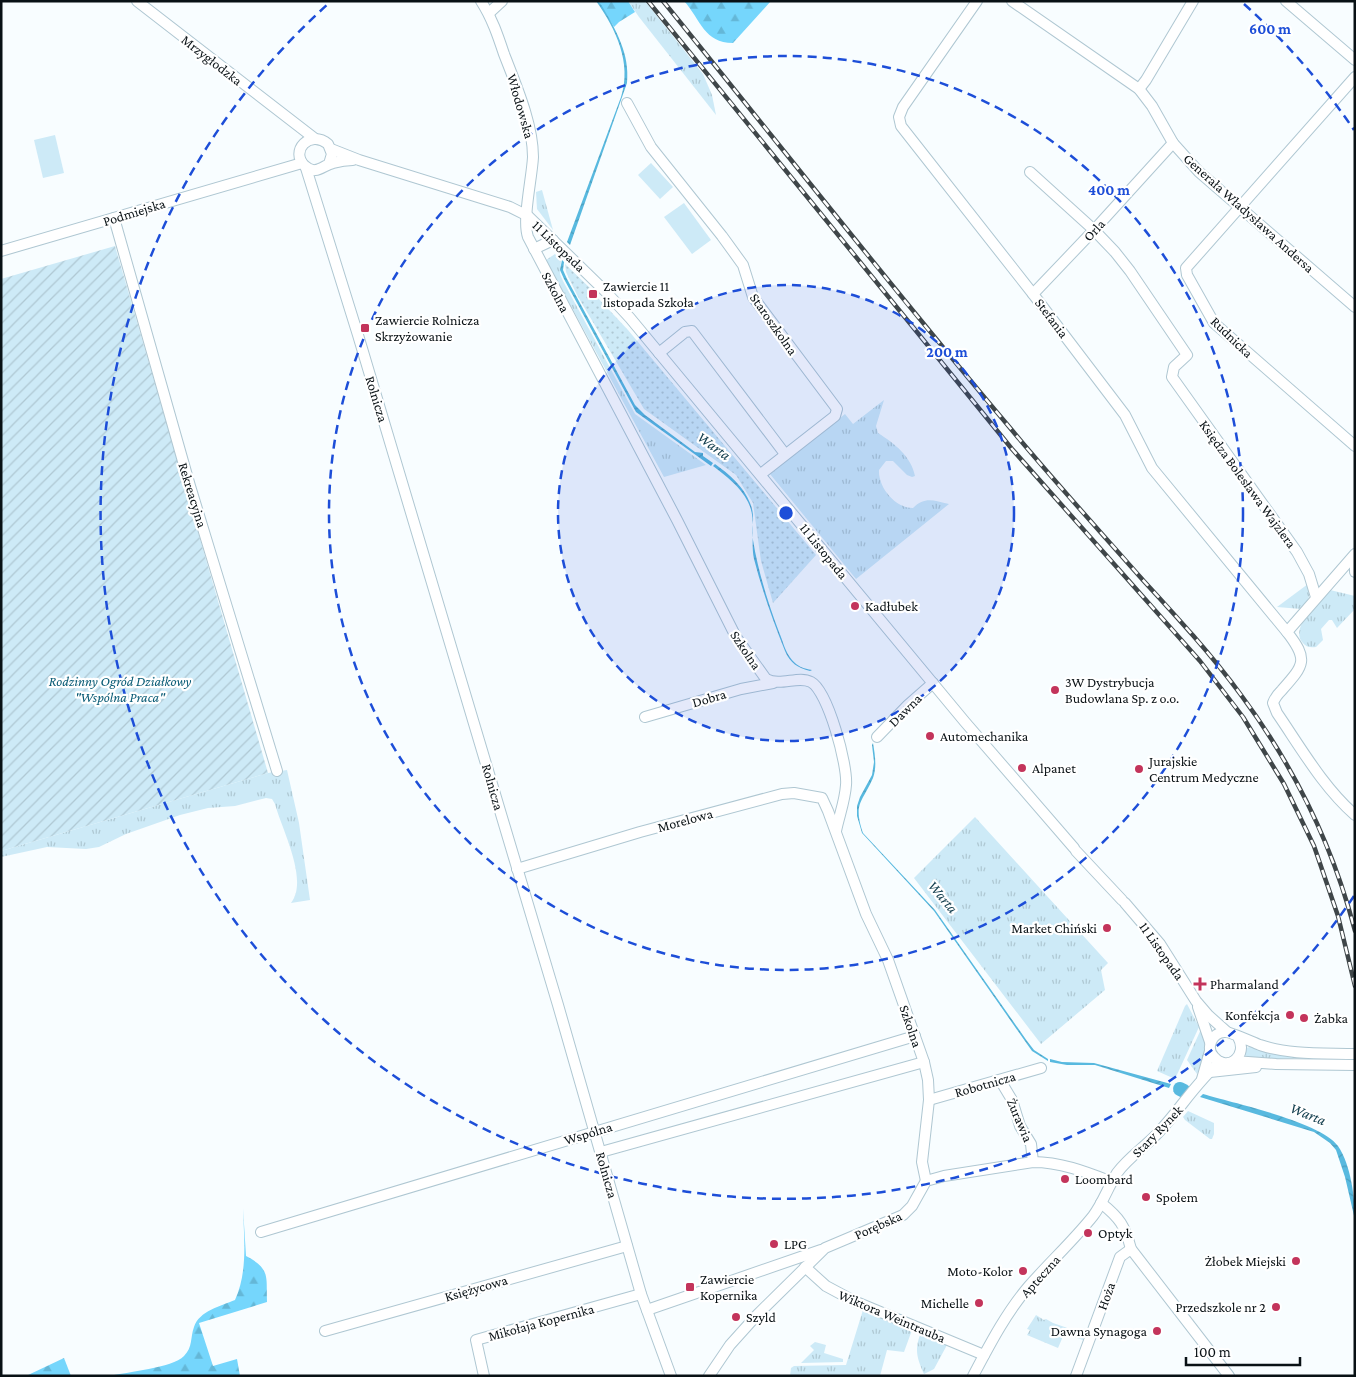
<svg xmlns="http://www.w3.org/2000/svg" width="1356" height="1377" viewBox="0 0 1356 1377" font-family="'Crimson Pro',serif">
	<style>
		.grass { fill: url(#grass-tufts) }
		.forest { fill: url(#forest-firs) }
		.park { fill: url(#park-dots) }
		.garden { fill: url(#garden-furrows) }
		.pitch { fill: #cdeaf7 }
		.water { fill: url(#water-waves) }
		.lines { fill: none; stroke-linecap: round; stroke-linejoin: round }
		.river { stroke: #58b9df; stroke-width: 14 }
		.minor-casing { stroke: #afc7d2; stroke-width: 12 }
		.minor { stroke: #fff; stroke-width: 10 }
		.rail-casing { stroke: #3f4649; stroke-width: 4.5 }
		.rail { stroke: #fff; stroke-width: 2.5; stroke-dasharray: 8; stroke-linecap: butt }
		.ring { fill: none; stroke: #1d4ed8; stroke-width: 2.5; stroke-dasharray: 9 6 }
		.poi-dot { fill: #c3345b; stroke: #fff; stroke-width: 2 }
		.labels { text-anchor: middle; stroke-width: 4.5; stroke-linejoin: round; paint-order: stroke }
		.street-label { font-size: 14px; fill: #091115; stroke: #fff }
		.poi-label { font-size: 14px; fill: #091115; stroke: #fff; text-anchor: start }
		.park-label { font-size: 14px; font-style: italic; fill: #085b75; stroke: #fff }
		.water-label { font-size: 15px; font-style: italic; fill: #103c4c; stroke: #fff }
		.centre { fill: #1d4ed8; stroke: #fff; stroke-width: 2.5 }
		.ring-label { font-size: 15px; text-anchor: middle; font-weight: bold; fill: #1d4ed8; stroke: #fff; stroke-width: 4.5; stroke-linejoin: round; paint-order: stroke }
	</style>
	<defs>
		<pattern id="grass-tufts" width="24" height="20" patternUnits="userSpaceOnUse" patternTransform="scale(1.25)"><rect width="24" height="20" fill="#cdeaf7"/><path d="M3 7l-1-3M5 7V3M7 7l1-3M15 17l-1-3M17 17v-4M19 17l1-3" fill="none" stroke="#afc8d3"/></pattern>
		<pattern id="forest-firs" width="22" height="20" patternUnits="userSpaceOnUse" patternTransform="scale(1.25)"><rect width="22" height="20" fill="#75d6fc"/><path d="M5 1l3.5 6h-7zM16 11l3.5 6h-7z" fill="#64b7d7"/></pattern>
		<pattern id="park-dots" width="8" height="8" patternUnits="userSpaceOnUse" patternTransform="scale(1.25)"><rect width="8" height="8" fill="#cdeaf7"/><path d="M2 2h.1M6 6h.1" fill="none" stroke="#afc8d3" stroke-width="1.8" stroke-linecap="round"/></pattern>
		<pattern id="garden-furrows" width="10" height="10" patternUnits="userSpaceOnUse" patternTransform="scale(1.25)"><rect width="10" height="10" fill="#cdeaf7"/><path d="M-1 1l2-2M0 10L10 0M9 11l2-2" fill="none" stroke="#afc8d3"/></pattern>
		<pattern id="water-waves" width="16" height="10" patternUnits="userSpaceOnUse" patternTransform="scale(1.25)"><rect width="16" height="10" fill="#58b9df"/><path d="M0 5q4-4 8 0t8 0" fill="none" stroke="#4b9ebe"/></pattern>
	</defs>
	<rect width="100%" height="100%" fill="#f8fdff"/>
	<g class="grass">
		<polygon points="628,1 645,1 703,74 712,95 716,115 639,17"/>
		<polygon points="542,190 553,230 537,209 536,192"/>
		<polygon points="555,254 561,261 560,274 563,281 635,414 706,465 664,477 546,260"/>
		<path d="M884,400L876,426L878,433C895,444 911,456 915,476L912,477L907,475L893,461H886L879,470C878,487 895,508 913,508C925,496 934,501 949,504L856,579L770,474L845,414L853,424Z"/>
		<path d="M1308,584C1311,596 1309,600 1301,609L1277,607Z"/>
		<path d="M1330,590L1355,596V609L1337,628L1332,620H1329L1321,629L1323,640L1316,647C1310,648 1306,647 1302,642C1290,626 1320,602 1330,590Z"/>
		<path d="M287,770L299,823L310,900L291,903C309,880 282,830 275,804L272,799L266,798L235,806L208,808L180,815L126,834L99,847L86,849L47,847L1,857V851L268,773Z"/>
		<polygon points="975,817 1108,963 1101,970 1105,990 1041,1044 914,878"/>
		<polygon points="1187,1004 1199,1027 1175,1079 1157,1071 1185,1006"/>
		<polygon points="1202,1027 1206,1049 1197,1074 1187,1060"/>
		<path d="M1250,1047L1299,1057L1300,1058C1286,1057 1253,1064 1244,1054L1245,1048Z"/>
		<polygon points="1188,1111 1214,1123 1214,1134 1212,1139 1210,1139 1185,1120 1183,1117"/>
		<polygon points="863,1310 912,1330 904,1352 887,1350 880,1376 790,1376 791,1368 794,1366 846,1365"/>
		<polygon points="1036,1315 1044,1320 1046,1319 1053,1323 1085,1334 1083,1340 1064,1334 1058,1348 1027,1335 1030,1330 1027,1329"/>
		<path d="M920,1335L947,1345L934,1369L924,1374C918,1360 914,1351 920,1335Z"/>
		<polygon points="815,1342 826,1345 824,1353 843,1359 843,1362 801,1363 814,1350 810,1346"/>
	</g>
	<g class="forest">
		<polygon points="598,1 628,1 635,12 619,22 614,27"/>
		<path d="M684,1H771L733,43C704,43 701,20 684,1Z"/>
		<path d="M243,1208L246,1256C271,1269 266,1277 267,1302L199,1323L213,1366L237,1359L240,1376H109C127,1372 172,1368 184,1356C193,1347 190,1338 194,1327C199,1311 221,1306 235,1300C248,1272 244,1238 243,1208Z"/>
		<polygon points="64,1358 71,1376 26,1376"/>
	</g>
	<polygon class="park" points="565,264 590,288 587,291 595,299 597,297 628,330 816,555 773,603 761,561 753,503 736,475 644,409 577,295 566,272"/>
	<polygon class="garden" points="115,246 268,773 1,851 1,279"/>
	<g class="pitch">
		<polygon points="55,135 64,173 43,178 34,140"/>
		<polygon points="651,163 673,187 660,199 638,175"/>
		<polygon points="684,203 711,240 692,254 664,217"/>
	</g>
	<g class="water">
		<path d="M596,1H598L602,6C616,30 630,54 627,83L570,245L567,242L621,97C632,63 616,29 596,1Z"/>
		<polygon points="562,260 564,262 563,270 567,279 635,405 645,415 695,452 703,453 703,456 713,463 711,466 636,412 564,279 560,270"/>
		<path d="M715,464C729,474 744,487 750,503C756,517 751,527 753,540C758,571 768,603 779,632C783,641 785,652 792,660C797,666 804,669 812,670L810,671C798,668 790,663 785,651C773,621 762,590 754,559C750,540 757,519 748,502C740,486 727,477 713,466Z"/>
		<path d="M873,743C875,755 877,767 873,778C862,803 853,803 863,833L935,910L1027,1041L1034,1050L1048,1059V1061L1032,1051L1027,1044L934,911L862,833L857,816V806L860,797L872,775L874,762L872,745Z"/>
		<polygon points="1050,1059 1062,1062 1094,1063 1171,1084 1169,1088 1095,1065 1067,1065 1050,1062"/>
		<path d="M1203,1094C1233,1103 1321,1122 1338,1146C1351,1165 1355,1198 1355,1220L1345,1177L1336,1150L1330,1143L1314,1132L1200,1097Z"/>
	</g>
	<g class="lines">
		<polyline class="river" points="1180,1089 1184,1091"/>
		<defs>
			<g id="minor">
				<polyline points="137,1 314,138"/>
				<path d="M481,1C492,18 498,36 504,54C516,85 533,124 533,157C532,178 522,220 528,237L677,520L736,637L766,679C781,687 798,675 811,682C828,691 848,766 846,785C845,801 839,816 836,831"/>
				<polyline points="977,1 903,107 899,117 901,126 1033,294 1125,415 1152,468 1287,632"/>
				<polyline points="1012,1 1139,89 1152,106 1173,143 1199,172 1355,307"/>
				<polyline points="1286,1 1355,60"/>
				<polyline points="489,13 502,1"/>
				<polyline points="1355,77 1186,268 1187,275 1214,323 1355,446"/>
				<polyline points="1139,89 1146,80 1193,1"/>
				<polyline points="627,103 651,147 722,236 743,265 753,297 837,409 835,416 761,474"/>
				<polyline points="331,149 359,160 510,207 528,216 605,291 630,318 965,722 1074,848"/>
				<path d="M329,164L332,154L328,144C310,129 289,151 305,166C316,176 323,165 333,163C340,161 346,160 353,160"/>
				<polyline points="306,168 358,335 558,1005 641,1294 671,1376"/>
				<polyline points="1030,172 1094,230 1115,252 1130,271 1187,355 1174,367 1172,377 1297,552 1309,574 1316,597"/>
				<polyline points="114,218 190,486 277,771"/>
				<polyline points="534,249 553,240"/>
				<polyline points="1,251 302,163"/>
				<polyline points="1033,294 1094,230 1173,143"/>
				<polyline points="659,353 685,332 692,331 785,454"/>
				<path d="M1355,554L1287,632C1309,660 1304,665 1282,690C1278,694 1275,697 1273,703L1277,713C1301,748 1323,787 1355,815"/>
				<polyline points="1355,560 1355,572"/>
				<polyline points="645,717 741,689 773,683"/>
				<polyline points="877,737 908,705 933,683"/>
				<polyline points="1076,851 1122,900"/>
				<polyline points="517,869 640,832 782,794 794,793 822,798 828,811 866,914 888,960 924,1062 928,1080 929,1100 922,1162 926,1181"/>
				<polyline points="1125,903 1160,944 1196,1001 1208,1015 1227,1032"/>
				<polyline points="1198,1007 1210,1042"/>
				<path d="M1238,1037C1249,1056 1227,1073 1214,1057C1205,1048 1212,1033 1224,1032C1229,1031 1252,1042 1260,1045C1289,1055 1324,1053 1355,1054"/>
				<polyline points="1234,1061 1276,1064 1355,1065"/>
				<polyline points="1210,1072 1256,1067"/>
				<polyline points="1202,1079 1210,1051"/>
				<polyline points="1000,1080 1012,1100 1020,1126 1031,1144 1033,1162"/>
				<polyline points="929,1100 1041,1068"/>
				<polyline points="601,1152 924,1062"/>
				<path d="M1101,1203C1120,1218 1125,1226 1131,1249L1229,1376"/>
				<polyline points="261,1232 915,1036"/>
				<polyline points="805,1267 826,1286 854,1301 984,1355"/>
				<polyline points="647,1310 821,1250"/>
				<polyline points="325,1331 627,1246"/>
				<polyline points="484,1376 476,1340 641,1294"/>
				<path d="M709,1376L730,1345L757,1315L825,1248L903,1215L912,1206L926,1181L944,1176L1033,1162C1061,1162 1086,1172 1112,1182"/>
				<path d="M973,1376C990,1344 1006,1313 1029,1286C1050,1262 1073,1241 1093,1216C1103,1203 1108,1187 1117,1173C1127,1159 1143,1148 1155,1136C1178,1113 1195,1083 1220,1062"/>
				<polyline points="1076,1376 1120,1257 1131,1249"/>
			</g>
		</defs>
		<use href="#minor" class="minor-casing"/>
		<use href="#minor" class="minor"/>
		<defs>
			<g id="rail">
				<polyline points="648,1 1012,449 1200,661 1243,717 1284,784 1314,846 1338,916 1355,986"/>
				<path d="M663,1C779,144 892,288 1011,429C1053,480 1098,529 1142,579C1176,616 1211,654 1241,695C1293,765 1333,846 1355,931"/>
			</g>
		</defs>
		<use href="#rail" class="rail-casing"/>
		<use href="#rail" class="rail"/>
	</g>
	<circle cx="786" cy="513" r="228" fill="#1d4ed8" fill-opacity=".12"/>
	<g class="ring">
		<circle cx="786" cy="513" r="228"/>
		<circle cx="786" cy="513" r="457"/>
		<path d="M1354 896A685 685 0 1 1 328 4M1244 4A685 685 0 0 1 1354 130"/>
	</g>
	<g class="poi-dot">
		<rect x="588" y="289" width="10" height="10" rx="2.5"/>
		<rect x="360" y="323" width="10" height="10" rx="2.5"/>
		<circle cx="855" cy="606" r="5"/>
		<circle cx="1055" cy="690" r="5"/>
		<circle cx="930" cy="736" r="5"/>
		<circle cx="1022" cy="768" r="5"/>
		<circle cx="1139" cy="769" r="5"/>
		<circle cx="1107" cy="928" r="5"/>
		<path d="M1197.5 976.5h5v5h5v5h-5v5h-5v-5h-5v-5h5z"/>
		<circle cx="1290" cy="1015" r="5"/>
		<circle cx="1304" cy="1018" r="5"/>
		<circle cx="1065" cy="1179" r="5"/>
		<circle cx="1146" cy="1197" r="5"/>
		<circle cx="1088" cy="1233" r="5"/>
		<circle cx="774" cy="1244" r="5"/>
		<circle cx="1296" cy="1261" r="5"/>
		<circle cx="1023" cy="1271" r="5"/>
		<rect x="685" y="1282" width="10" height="10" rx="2.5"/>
		<circle cx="979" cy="1303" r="5"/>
		<circle cx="1276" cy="1307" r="5"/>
		<circle cx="736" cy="1317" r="5"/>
		<circle cx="1157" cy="1331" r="5"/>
	</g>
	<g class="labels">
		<g class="street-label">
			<text transform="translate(212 60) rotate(38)" y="5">Mrzygłodzka</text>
			<text transform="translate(521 106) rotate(74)" y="5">Włodowska</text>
			<text transform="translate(134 212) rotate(-17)" y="5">Podmiejska</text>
			<text transform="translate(1249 213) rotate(42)" y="5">Generała Władysława Andersa</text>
			<text transform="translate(1094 230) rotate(-47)" y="5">Orla</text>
			<text transform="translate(559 246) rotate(44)" y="5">11 Listopada</text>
			<text transform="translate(556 292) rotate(62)" y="5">Szkolna</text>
			<text transform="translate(1052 318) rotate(53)" y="5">Stefania</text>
			<text transform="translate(774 324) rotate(55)" y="5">Staroszkolna</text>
			<text transform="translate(1232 337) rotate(44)" y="5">Rudnicka</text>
			<text transform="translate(377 399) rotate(73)" y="5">Rolnicza</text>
			<text transform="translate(1248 484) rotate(54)" y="5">Księdza Bolesława Wajzlera</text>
			<text transform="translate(193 495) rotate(73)" y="5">Rekreacyjna</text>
			<text transform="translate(824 551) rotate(51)" y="5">11 Listopada</text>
			<text transform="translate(746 650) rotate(56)" y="5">Szkolna</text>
			<text transform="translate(709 698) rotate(-16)" y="5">Dobra</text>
			<text transform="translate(905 710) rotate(-45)" y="5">Dawna</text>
			<text transform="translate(493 787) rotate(74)" y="5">Rolnicza</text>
			<text transform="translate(685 820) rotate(-15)" y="5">Morelowa</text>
			<text transform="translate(1162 951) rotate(55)" y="5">11 Listopada</text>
			<text transform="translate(911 1026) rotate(71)" y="5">Szkolna</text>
			<text transform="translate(985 1084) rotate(-16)" y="5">Robotnicza</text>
			<text transform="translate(1020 1120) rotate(67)" y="5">Żurawia</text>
			<text transform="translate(1157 1131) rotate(-46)" y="5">Stary Rynek</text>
			<text transform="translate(588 1133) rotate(-17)" y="5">Wspólna</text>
			<text transform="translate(607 1175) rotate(74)" y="5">Rolnicza</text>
			<text transform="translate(878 1225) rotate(-24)" y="5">Porębska</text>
			<text transform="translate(1040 1276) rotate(-48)" y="5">Apteczna</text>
			<text transform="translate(476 1288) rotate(-16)" y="5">Księżycowa</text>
			<text transform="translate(1106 1296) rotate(-70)" y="5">Hoża</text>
			<text transform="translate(892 1316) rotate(23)" y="5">Wiktora Weintrauba</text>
			<text transform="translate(541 1322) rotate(-15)" y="5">Mikołaja Kopernika</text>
		</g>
		<g class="poi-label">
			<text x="603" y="291">Zawiercie 11<tspan x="603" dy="16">listopada Szkoła</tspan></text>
			<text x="375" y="325">Zawiercie Rolnicza<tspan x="375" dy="16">Skrzyżowanie</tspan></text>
			<text x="865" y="611">Kadłubek</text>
			<text x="1065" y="687">3W Dystrybucja<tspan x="1065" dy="16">Budowlana Sp. z o.o.</tspan></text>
			<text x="940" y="741">Automechanika</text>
			<text x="1149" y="766">Jurajskie<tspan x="1149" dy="16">Centrum Medyczne</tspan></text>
			<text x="1032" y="773">Alpanet</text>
			<text x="1097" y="933" text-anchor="end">Market Chiński</text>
			<text x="1210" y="989">Pharmaland</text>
			<text x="1280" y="1020" text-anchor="end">Konfekcja</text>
			<text x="1314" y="1023">Żabka</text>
			<text x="1075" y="1184">Loombard</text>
			<text x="1156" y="1202">Społem</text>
			<text x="1098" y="1238">Optyk</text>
			<text x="784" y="1249">LPG</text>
			<text x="1286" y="1266" text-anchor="end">Żłobek Miejski</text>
			<text x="1013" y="1276" text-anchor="end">Moto-Kolor</text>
			<text x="700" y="1284">Zawiercie<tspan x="700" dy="16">Kopernika</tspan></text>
			<text x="969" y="1308" text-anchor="end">Michelle</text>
			<text x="1266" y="1312" text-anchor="end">Przedszkole nr 2</text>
			<text x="746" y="1322">Szyld</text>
			<text x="1147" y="1336" text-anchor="end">Dawna Synagoga</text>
		</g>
		<g class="park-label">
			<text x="120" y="686">Rodzinny Ogród Działkowy<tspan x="120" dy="16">"Wspólna Praca"</tspan></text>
		</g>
		<g class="water-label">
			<text transform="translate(714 446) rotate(36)" y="5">Warta</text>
			<text transform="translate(943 897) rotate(50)" y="5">Warta</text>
			<text transform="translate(1308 1114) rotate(22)" y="5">Warta</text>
		</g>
	</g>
	<circle cx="786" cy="513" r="8" class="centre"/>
	<g class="ring-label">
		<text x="1270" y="34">600 m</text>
		<text x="1109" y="195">400 m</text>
		<text x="947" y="357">200 m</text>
	</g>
	<rect width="1356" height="1377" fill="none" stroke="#091115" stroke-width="5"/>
	<path d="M1186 1357v8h114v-8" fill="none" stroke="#091115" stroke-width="2.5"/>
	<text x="1194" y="1357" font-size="15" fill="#091115" stroke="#ffffff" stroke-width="4" paint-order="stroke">100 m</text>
</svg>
